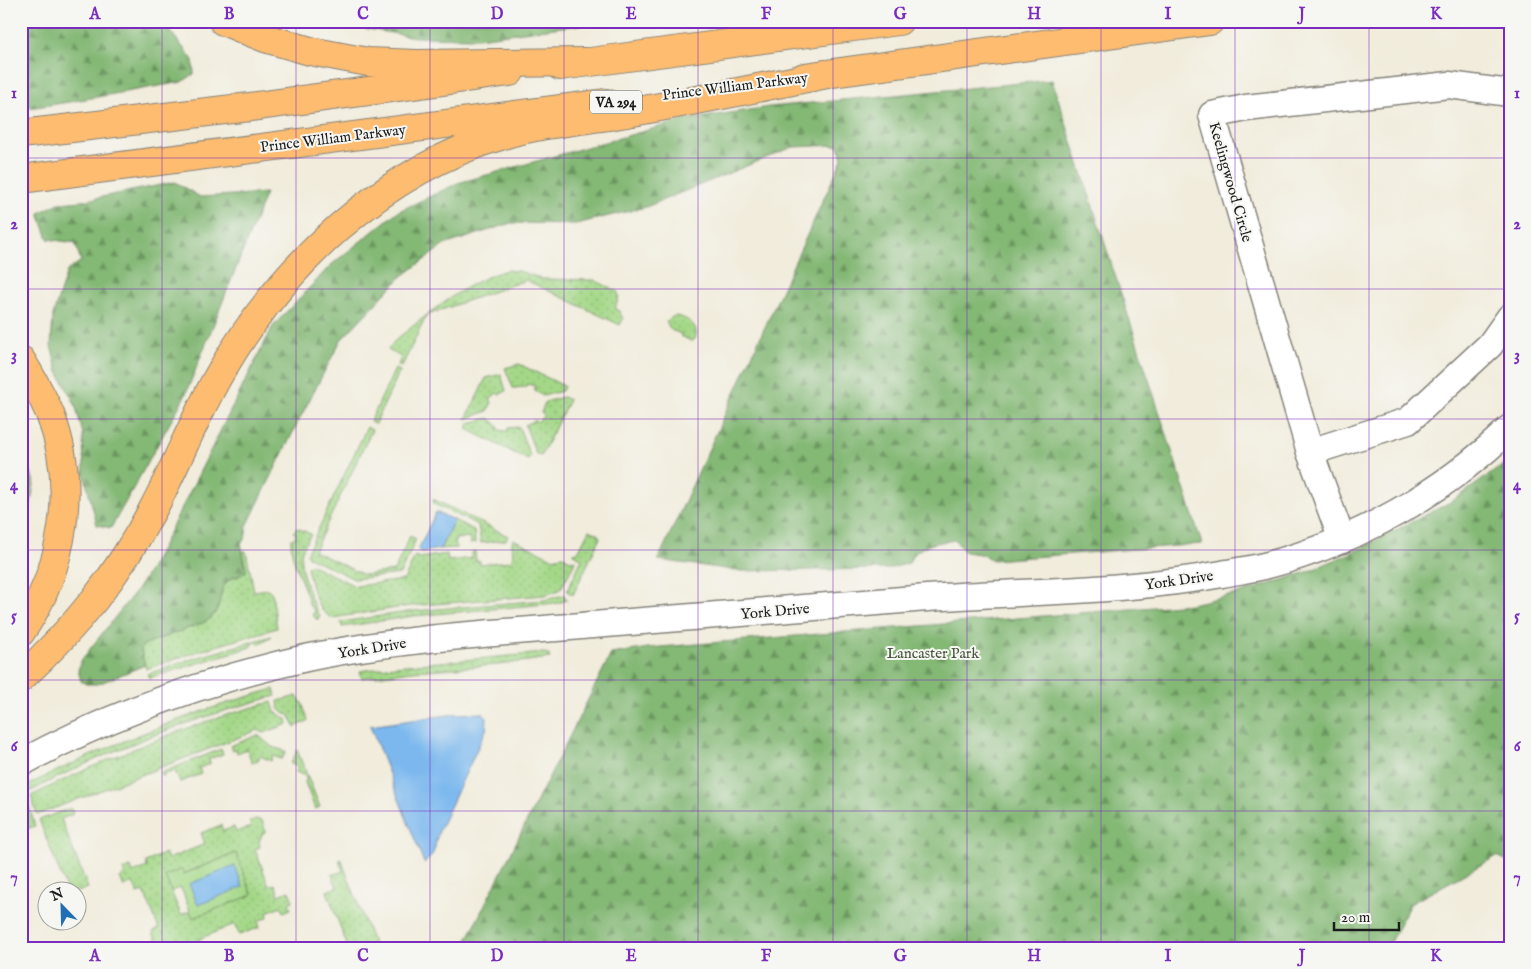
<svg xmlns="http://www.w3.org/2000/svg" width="1531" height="969" viewBox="0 0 1531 969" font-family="'IM FELL English',serif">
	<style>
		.green { fill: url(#green-dots); stroke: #607a52; fill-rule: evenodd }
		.forest { fill: url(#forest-firs); stroke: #506a48 }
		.pitch { fill: #a4d888; stroke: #607a52 }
		.water { fill: #7bb8ee; stroke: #4c6a85 }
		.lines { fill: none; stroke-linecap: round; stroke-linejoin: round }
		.minor-casing { stroke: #86847c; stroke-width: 29 }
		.major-casing { stroke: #86847c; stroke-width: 30 }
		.highway-casing { stroke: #86847c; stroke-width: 30 }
		.minor { stroke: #fff; stroke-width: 26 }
		.major { stroke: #fdbc6f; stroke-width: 28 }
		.highway { stroke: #fdbc6f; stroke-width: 28 }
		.grid { fill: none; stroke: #7b2cbf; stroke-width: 1; stroke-opacity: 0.55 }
		.labels { text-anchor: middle; stroke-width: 4; stroke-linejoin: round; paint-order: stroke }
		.shield { fill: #f6f6f2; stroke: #5d5d5c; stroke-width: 1 }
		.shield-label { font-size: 14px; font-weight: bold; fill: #1c1c1c }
		.street-label { font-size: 15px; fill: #1c1c1c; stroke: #f6f6f2 }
		.park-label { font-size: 15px; fill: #45543c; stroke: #f6f6f2 }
		.neatline { fill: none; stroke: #7b2cbf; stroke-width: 2 }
		.grid-label { font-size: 16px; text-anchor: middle; font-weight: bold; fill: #7b2cbf }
	</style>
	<defs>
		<pattern id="green-dots" width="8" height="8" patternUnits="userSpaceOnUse" patternTransform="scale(1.25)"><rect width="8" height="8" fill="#a4d888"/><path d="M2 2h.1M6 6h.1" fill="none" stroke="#8db975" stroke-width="1.8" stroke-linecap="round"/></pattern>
		<pattern id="forest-firs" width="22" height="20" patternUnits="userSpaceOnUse" patternTransform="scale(1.25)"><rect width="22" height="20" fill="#83b874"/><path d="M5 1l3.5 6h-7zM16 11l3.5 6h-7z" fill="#6a955e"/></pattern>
	</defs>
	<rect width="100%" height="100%" fill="#f6f6f2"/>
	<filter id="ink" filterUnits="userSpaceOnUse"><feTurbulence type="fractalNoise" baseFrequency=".02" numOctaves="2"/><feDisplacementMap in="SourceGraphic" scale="10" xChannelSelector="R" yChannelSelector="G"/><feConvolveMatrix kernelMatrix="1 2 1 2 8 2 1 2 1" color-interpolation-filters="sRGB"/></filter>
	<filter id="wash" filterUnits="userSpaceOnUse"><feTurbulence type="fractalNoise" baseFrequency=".0096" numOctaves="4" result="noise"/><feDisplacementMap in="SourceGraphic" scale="20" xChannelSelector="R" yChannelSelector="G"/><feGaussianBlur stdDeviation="1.12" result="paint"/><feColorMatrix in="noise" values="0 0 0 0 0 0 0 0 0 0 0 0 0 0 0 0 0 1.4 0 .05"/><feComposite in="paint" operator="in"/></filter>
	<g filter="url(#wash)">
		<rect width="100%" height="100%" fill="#f1ecdb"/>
		<g class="green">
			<path d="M506,270L519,271L542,279L594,280L617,291L619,296L615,309L619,311L623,319L620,325L526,280L427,315L402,366L398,365L401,357L388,350C393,340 405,333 413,326C442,303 470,281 506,270Z"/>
			<path d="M676,316C688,318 700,326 695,339L691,341L681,336V334L671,330L666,322L672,317Z"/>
			<polygon points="519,364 564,386 562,391 543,396 534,390 535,386 527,384 526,387 513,388 505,368"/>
			<polygon points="395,369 400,371 375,424 370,422"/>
			<polygon points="501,374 506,391 499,395 497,393 490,399 492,402 488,411 466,419 486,378"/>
			<polygon points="563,397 569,400 541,456 536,454 525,425 535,420 537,422 544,416 541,413 545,402"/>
			<polygon points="489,418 499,427 498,430 508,431 508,428 519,427 530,456 528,460 467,429 469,423"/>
			<polygon points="367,427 372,430 314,551 364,575 394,571 410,536 416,539 400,574 354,579 311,558 308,557 307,553"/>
			<polygon points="21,437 34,483 25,543 21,550"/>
			<polygon points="433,499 508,536 506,540 481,543 478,525 434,504"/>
			<polygon points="454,520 474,530 475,543 470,544 469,537 455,539 456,548 440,549"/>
			<path d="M297,528L311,534C308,541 301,549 301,556C299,569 312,605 320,616L317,620L312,614L315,613L312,607H310C305,584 290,563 291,539H294L296,533L293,532Z"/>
			<polygon points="589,530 598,534 600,538 573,595 567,591 582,559 573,553 578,552"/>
			<path d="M513,539L552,558L563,556L572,561L573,560L576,561L560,590L545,595L410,606L332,618C315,610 311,584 307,567L310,564L355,586L404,580L415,556L419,558L447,554L448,561L472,558V552L475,551L476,561H480V564L511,561C515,552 510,546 513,539Z"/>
			<path d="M243,551H246L254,591L268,589L272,593L277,628L193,653L146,669L141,651L143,645L205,622C226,609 215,594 228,581C233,576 240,577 246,572Z"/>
			<polygon points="564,595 567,600 558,603 414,616 342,627 341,622 414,611 544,600"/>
			<polygon points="272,636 259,644 258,642 251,644 251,647 149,678 148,674 185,661"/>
			<polygon points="544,653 548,654 550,658 498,665 412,671 362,678 360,671 395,666"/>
			<path d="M274,689L276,696C190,719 108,750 29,792L26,786C106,746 188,713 274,689Z"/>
			<polygon points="297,696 302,703 308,720 306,722 295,727 290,716 279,709 278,701"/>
			<path d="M272,702L275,712L287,719L288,724L264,733L258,730L37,815L31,796C109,757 188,724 272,702Z"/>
			<polygon points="258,735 272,747 286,751 282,759 273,756 271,761 260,756 258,760 252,763 247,749 237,753 236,749 232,750 230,746"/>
			<polygon points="221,749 223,754 209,759 210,764 199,768 201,774 180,782 175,771 162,776 161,773"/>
			<polygon points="297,750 320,807 315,809 305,782 307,777 296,772 298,767 291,764"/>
			<polygon points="27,799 35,826 21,831 21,802"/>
			<polygon points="71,808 73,814 61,819 88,888 78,892 67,891 39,820"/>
			<path d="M256,819L262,821L266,832L262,834L259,842L260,847L255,849L269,886L275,884L279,895L289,891L293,901L289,903L291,909L284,912L281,906L267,912L268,917L258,921L260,927L239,935L235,924L199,939L200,944L190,948H147L146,946L157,942L153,932L159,929L144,892L138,894L133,883L124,887L120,878L125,875L123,870L131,867L133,873L147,867L146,862L165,853L168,859L205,844L201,833L221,825L223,831L234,827L236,832L251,827L249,821ZM236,853L252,895L193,918L190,911L181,915L165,876L182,870L183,874Z"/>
			<polygon points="341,859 375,948 348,948 327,891 337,887 332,875 343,871 339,860"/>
		</g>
		<g class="forest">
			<polygon points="21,21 162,21 193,60 194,74 182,82 63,103 21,109"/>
			<polygon points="321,21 608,21 478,38 415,37"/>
			<path d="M1052,80L1202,544L993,560L980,554L965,552L955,540C936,543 917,544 909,563L888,569L741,571L658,560L842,159L839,145L793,147L646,207L576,224L511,223L444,245L400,278L341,340L298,422L247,526L245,540L241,542L246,572C240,577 233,575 228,581C215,594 226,609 205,622L143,645L141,651L145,665L98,684H86L81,681L78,670L82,659L139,587L156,559L273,326L331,265L397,212L458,183L684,120L769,107Z"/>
			<polygon points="175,182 200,197 266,193 185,396 111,528 97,525 84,474 83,434 75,404 58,372 51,346 53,315 67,271 81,261 75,243 48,239 39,213 59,203 82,201"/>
			<polygon points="1510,460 1510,862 1497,856 1410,904 1387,948 463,948 611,654 648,648 1191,604 1241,593 1307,572 1360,549 1454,500"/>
		</g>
		<polygon class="pitch" points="236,853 252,895 193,918 181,888 171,891 165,876 182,869 184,874"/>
		<g class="water">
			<polygon points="436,512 454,520 440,549 421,552 418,550"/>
			<path d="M483,713L487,718L486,730L439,831C434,844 437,855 424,863L370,726L455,714Z"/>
			<polygon points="235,866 243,887 198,905 189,884"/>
		</g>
	</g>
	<g filter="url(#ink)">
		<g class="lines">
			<defs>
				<g id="minor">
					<polyline points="1310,452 1408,421 1490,345 1510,317"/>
					<polyline points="1342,540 1310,452 1212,115 1246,108 1449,85 1510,93"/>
					<path d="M21,763C109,715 209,680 306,658C400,638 497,633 593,625C704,616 815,607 927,598C1025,591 1125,592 1222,574C1237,571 1253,569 1268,565C1358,541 1443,493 1510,428"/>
				</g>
				<g id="major">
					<polyline points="560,66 899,21"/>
					<polyline points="804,77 1210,21"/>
					<polyline points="21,134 250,107 510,72"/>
					<polyline points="21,179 607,103"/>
				</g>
				<g id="highway">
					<polyline points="223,21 265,38 310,51 368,62 417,64 585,62"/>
					<path d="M21,360C32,378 42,395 50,414C78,486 64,570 21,632"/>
					<path d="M21,678C77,626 117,577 153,509C177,464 195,416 220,373C283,265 381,171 503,135C539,124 577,121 615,115C686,103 756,88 827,74"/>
				</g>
			</defs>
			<use href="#minor" class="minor-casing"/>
			<use href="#major" class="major-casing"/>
			<use href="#highway" class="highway-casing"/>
			<use href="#minor" class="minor"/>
			<use href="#major" class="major"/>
			<use href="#highway" class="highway"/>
		</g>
	</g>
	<path class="grid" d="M162,21V948M296,21V948M430,21V948M564,21V948M698,21V948M833,21V948M967,21V948M1101,21V948M1235,21V948M1369,21V948M21,158H1510M21,289H1510M21,419H1510M21,550H1510M21,680H1510M21,811H1510"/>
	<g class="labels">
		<rect class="shield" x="590" y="90.5" width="52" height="23" rx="4"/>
		<g class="shield-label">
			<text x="616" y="107">VA 294</text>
		</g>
		<g class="street-label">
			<text transform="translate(735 86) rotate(-7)" y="5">Prince William Parkway</text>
			<text transform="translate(333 138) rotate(-7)" y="5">Prince William Parkway</text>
			<text transform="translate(1231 182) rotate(74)" y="5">Keelingwood Circle</text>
			<text transform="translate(1179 580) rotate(-8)" y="5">York Drive</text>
			<text transform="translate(775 611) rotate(-5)" y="5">York Drive</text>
			<text transform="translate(372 648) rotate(-9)" y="5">York Drive</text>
		</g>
		<g class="park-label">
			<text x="933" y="658">Lancaster Park</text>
		</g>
	</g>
	<rect width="1531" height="969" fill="none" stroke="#f6f6f2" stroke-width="55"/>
	<g transform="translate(62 906) rotate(337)"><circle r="24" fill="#f6f6f2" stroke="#9f9f9c"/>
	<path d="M0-4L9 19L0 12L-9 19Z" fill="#1f6fb2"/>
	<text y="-8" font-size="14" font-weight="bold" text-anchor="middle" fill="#1c1c1c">N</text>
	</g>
	<path d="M1334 922v8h65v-8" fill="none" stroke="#1c1c1c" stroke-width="2.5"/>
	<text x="1341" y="922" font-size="15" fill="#1c1c1c" stroke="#f6f6f2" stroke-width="4" paint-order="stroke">20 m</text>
	<rect x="28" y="28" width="1476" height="914" class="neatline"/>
	<g class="grid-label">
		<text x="95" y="19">A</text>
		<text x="229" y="19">B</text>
		<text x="363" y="19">C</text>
		<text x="497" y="19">D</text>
		<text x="631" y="19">E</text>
		<text x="766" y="19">F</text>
		<text x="900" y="19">G</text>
		<text x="1034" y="19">H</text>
		<text x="1168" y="19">I</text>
		<text x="1302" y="19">J</text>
		<text x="1436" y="19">K</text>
		<text x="14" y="98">1</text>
		<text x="1517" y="98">1</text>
		<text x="14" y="229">2</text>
		<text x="1517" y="229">2</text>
		<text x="14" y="360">3</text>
		<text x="1517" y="360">3</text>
		<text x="14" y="490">4</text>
		<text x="1517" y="490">4</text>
		<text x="14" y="621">5</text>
		<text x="1517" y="621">5</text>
		<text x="14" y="751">6</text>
		<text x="1517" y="751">6</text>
		<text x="14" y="882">7</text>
		<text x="1517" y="882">7</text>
		<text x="95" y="961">A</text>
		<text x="229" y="961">B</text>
		<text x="363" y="961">C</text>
		<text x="497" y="961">D</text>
		<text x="631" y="961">E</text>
		<text x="766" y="961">F</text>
		<text x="900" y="961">G</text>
		<text x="1034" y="961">H</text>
		<text x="1168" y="961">I</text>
		<text x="1302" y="961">J</text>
		<text x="1436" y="961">K</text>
	</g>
</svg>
